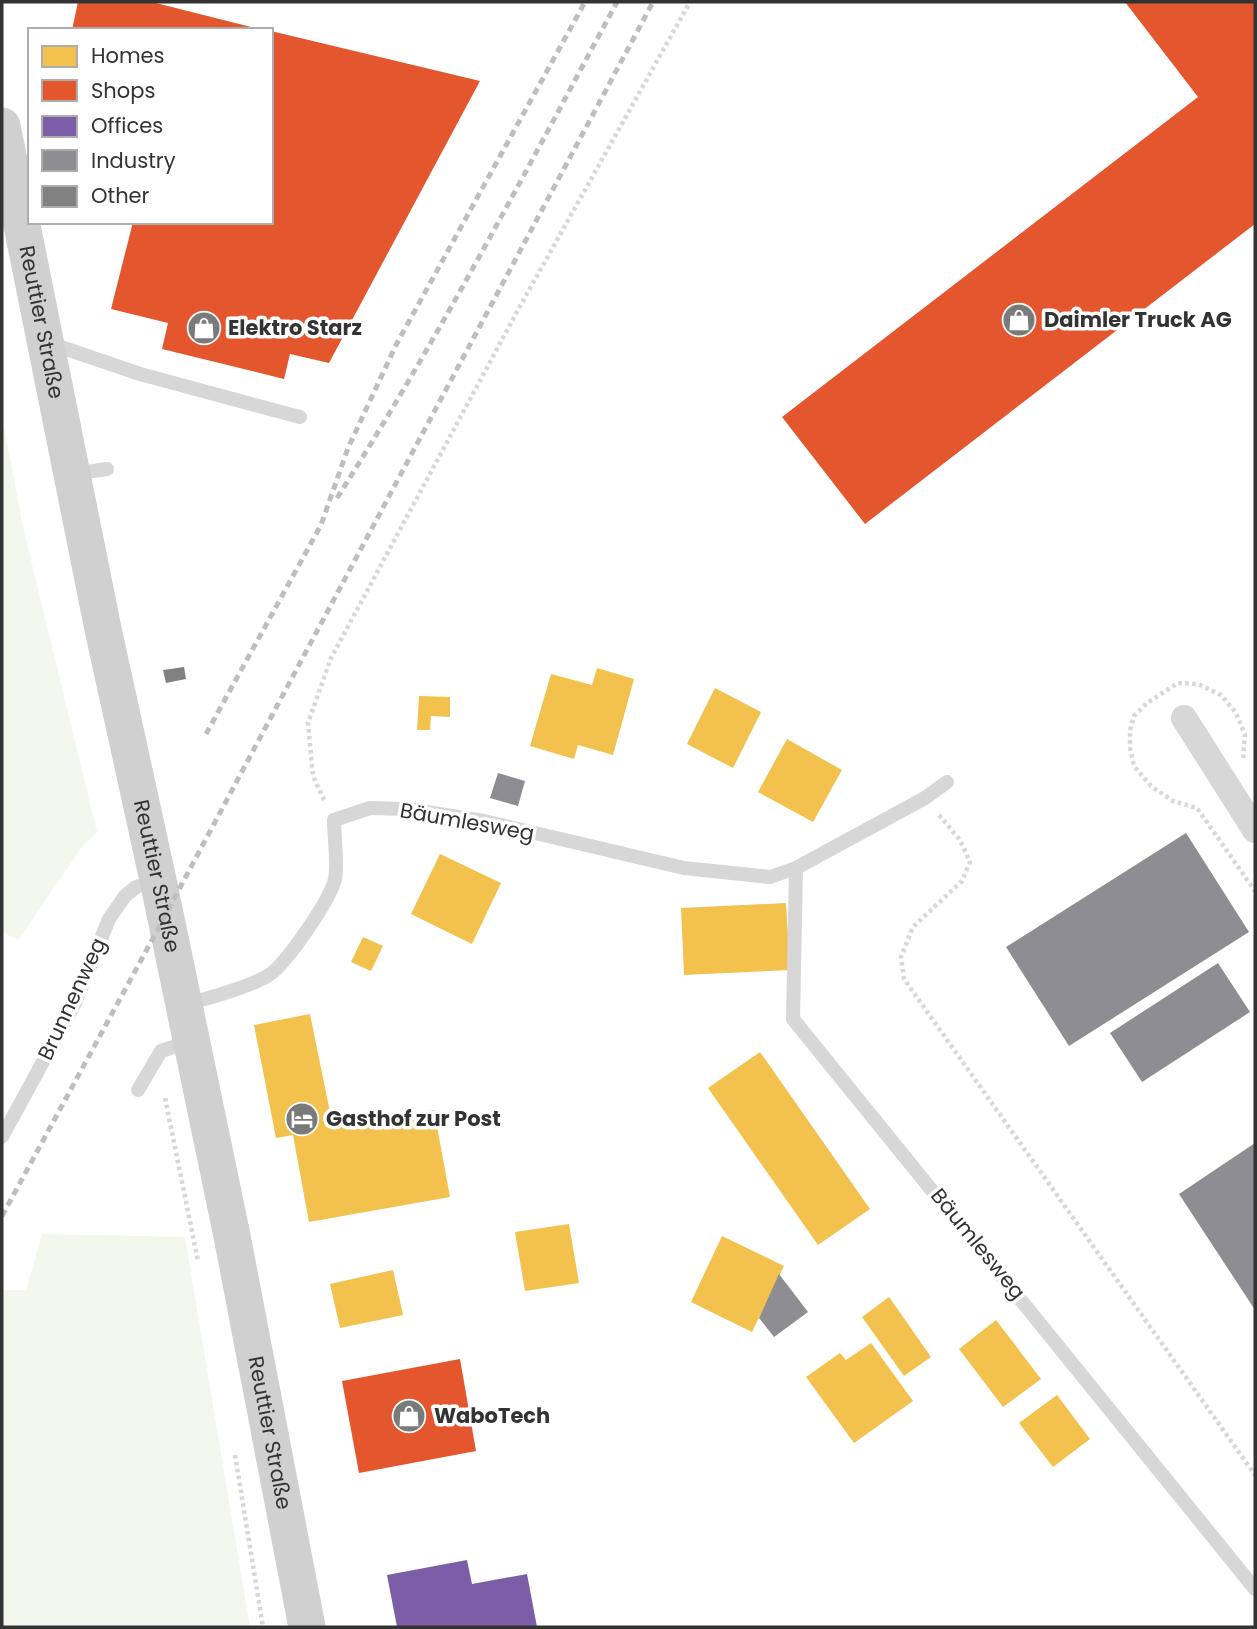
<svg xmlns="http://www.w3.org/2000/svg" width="1257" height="1629" viewBox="0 0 1257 1629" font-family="Poppins,sans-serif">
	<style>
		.green { fill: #f3f7ee }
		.homes { fill: #f2c14e }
		.shops { fill: #e4572e }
		.offices { fill: #7b5ea7 }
		.industry { fill: #8d8d92 }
		.building { fill: #818181 }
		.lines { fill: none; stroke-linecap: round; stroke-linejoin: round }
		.path { stroke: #d7d7d7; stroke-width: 4.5; stroke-dasharray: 3.5 3.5; stroke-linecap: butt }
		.service { stroke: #d7d7d7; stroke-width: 14 }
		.minor { stroke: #d7d7d7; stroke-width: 26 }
		.secondary { stroke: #d0d0d0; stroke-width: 37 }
		.rail { stroke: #bebebe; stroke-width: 5; stroke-dasharray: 7 5; stroke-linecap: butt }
		.labels { text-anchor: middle; stroke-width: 7; stroke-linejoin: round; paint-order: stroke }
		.poi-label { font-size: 21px; font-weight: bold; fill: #333; stroke: #fff; text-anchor: start }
		.street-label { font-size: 21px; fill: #333; stroke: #fff }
	</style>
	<rect width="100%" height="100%" fill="#fff"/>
	<g class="green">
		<polygon points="2,416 23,527 97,832 84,844 18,940 2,932"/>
		<polygon points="42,1234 185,1237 250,1627 2,1627 2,1290 26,1290"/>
	</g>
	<g class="homes">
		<polygon points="597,668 634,679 613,755 578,745 574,759 530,746 551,674 592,685"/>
		<polygon points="715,688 761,712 733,768 687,744"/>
		<polygon points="419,696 450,697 450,717 431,716 430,730 417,730"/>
		<polygon points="787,739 842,770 813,822 758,792"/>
		<polygon points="440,854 501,883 472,944 411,914"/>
		<polygon points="786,903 790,970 684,975 681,908"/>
		<polygon points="363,937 383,946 371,971 351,962"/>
		<polygon points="310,1014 333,1127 434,1110 450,1197 309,1222 293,1135 276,1138 254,1025"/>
		<polygon points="760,1052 870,1209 818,1245 708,1088"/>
		<polygon points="569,1224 579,1283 525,1291 515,1232"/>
		<polygon points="722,1236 784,1266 752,1332 691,1302"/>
		<polygon points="393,1270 403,1315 340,1328 330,1284"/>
		<polygon points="889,1297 931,1357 904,1376 862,1317"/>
		<polygon points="996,1320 1041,1379 1003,1407 959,1349"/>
		<polygon points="871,1343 913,1401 854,1443 806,1377 840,1353 846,1360"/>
		<polygon points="1057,1395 1090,1439 1053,1467 1019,1423"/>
	</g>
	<g class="shops">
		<polygon points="78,2 152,2 263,30 72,30"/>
		<polygon points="1125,2 1255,2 1255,224 865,524 782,417 1198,97"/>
		<polygon points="271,31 480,81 329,363 290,354 284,379 162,349 168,323 111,309 133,222 271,222"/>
		<polygon points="460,1359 476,1451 359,1473 342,1381"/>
	</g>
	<polygon class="offices" points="467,1560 472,1584 527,1574 537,1627 397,1627 387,1575"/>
	<g class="industry">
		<polygon points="498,773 525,781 518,806 490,798"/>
		<polygon points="1186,833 1249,932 1069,1046 1006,947"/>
		<polygon points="1218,963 1250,1012 1142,1082 1110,1033"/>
		<polygon points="1255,1143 1255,1310 1179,1194"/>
		<polygon points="779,1274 808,1312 774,1337 759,1318"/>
	</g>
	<polygon class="building" points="184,667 186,679 166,683 163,670"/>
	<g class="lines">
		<g class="path">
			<polyline points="1243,758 1245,735 1236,713 1221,695 1198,684 1178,683 1147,703 1134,716 1130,730 1130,748 1134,766 1151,786 1173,801 1197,808 1255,891"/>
			<polyline points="324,800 313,776 308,723 331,658 519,308 690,2"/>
			<polyline points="939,815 960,840 970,862 962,881 913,927 901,957 904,979 1255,1475"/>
			<polyline points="165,1098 198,1261"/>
			<polyline points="235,1455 263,1627"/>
		</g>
		<g class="service">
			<polyline points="49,343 140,374 300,417"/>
			<polyline points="73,474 107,469"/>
			<polyline points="796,868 793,1019 1255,1589"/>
			<path d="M183,1005C206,999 250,987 269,975C287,963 330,900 335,879C338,865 334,835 334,820L370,808L407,809L484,821L684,868L770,877L796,868L925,798L947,782"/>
			<polyline points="138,1090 161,1051 191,1041"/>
			<polyline points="2,1137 75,1003 109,919 125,896 136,887 156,880"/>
		</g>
		<polyline class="minor" points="1184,718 1255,830"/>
		<path class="secondary" id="s1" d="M2,126L103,629L158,880L232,1236L307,1627"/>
		<g class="rail">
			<path d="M337,498C439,338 527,169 617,2"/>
			<polyline points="206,734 321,525 348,448 396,345 585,2"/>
			<polyline points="2,1216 152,940 653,2"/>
		</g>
	</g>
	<defs>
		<symbol id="shop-disc" viewBox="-11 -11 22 22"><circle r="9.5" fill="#7a7a7a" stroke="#fff"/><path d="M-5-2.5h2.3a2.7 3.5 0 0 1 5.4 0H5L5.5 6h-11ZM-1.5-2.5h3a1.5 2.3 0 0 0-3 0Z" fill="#fff"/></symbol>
		<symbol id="hotel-disc" viewBox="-11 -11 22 22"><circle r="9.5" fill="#7a7a7a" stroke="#fff"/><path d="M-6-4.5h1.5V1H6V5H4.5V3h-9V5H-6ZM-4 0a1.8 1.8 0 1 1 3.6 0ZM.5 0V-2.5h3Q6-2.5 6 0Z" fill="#fff"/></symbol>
	</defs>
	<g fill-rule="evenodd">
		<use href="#shop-disc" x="1000" y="301" width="38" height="38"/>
		<use href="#shop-disc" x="185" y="309" width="38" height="38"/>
		<use href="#hotel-disc" x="283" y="1100" width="38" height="38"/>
		<use href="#shop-disc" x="390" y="1397" width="38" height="38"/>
	</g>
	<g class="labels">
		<g class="poi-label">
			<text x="1044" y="327">Daimler Truck AG</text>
			<text x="228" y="335">Elektro Starz</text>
			<text x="326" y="1126">Gasthof zur Post</text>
			<text x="434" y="1423">WaboTech</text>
		</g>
		<g class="street-label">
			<text dy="7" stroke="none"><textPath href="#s1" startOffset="200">Reuttier Straße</textPath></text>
			<text transform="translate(467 822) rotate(10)" y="7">Bäumlesweg</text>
			<text dy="7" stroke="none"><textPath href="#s1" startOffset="766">Reuttier Straße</textPath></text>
			<text transform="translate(72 999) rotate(-65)" y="7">Brunnenweg</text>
			<text transform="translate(978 1244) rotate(51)" y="7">Bäumlesweg</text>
			<text dy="7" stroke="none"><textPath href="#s1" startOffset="1334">Reuttier Straße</textPath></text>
		</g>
	</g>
	<rect width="1257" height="1629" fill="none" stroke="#333333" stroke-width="7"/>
	<rect x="28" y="28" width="245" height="196" fill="#ffffff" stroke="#adadad" stroke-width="2"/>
	<rect x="42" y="46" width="35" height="21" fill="#f2c14e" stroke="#adadad" stroke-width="2"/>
	<text x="91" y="63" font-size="21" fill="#333333">Homes</text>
	<rect x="42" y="80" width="35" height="21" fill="#e4572e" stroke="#adadad" stroke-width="2"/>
	<text x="91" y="98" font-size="21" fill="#333333">Shops</text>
	<rect x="42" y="116" width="35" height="21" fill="#7b5ea7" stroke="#adadad" stroke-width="2"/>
	<text x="91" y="133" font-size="21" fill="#333333">Offices</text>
	<rect x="42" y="150" width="35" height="21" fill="#8d8d92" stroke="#adadad" stroke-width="2"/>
	<text x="91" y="168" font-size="21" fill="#333333">Industry</text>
	<rect x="42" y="186" width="35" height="21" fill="#818181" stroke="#adadad" stroke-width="2"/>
	<text x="91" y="203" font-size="21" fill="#333333">Other</text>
</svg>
